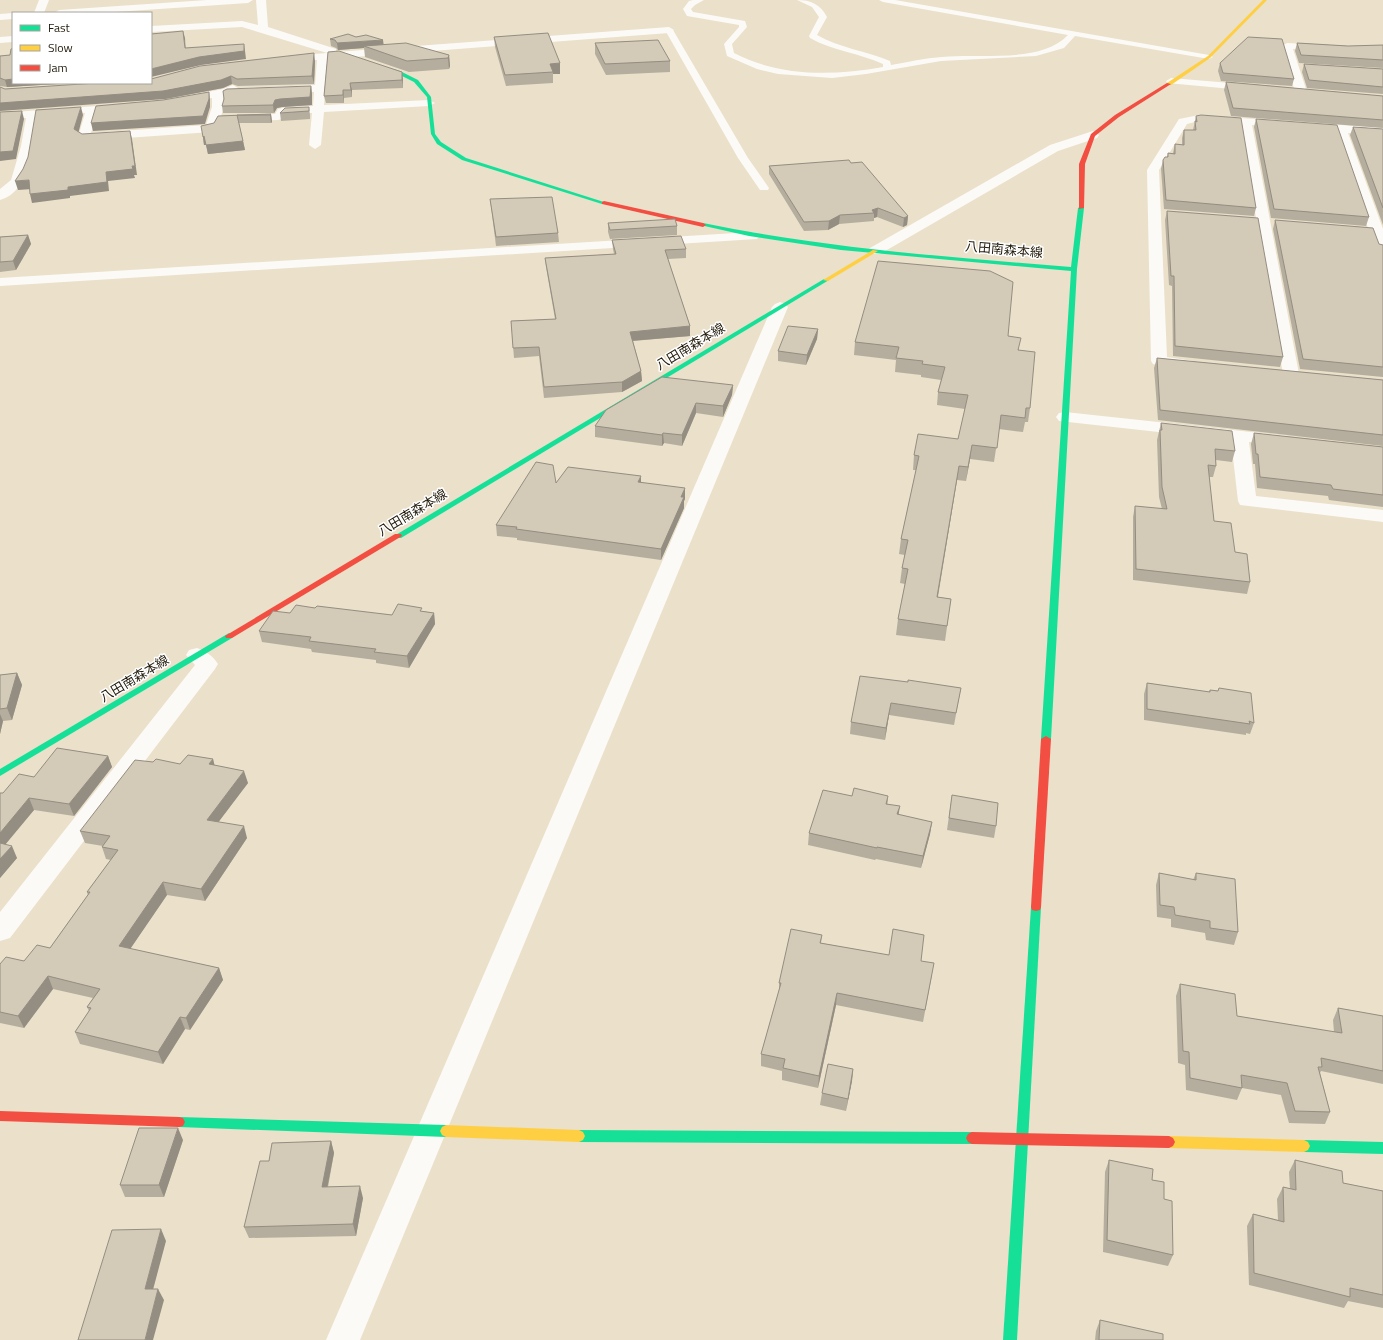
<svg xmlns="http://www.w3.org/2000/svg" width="1383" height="1340" viewBox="0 0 1383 1340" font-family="'Titillium Web','Noto Sans JP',sans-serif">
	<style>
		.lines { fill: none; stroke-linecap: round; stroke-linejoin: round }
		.lane { fill: #fcfaf7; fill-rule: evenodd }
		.street { fill: #fcfaf7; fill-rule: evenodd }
		.fast { fill: #16e098; fill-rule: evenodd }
		.slow { fill: #ffcf43; fill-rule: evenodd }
		.jam { fill: #f24e42; fill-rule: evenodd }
		.wall { fill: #b5ae9e }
		.shaded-wall { fill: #948d81 }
		.building { fill: #d3cab8; stroke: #948d81 }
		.labels { text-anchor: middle; stroke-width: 3; stroke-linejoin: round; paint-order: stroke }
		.far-street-label { font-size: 13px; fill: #211a0a; stroke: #fff }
	</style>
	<rect width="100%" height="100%" fill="#ebe0c9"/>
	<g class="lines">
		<g class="lane">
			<path d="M693,0H704L695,5L691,9L693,12L745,21L747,27L732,44L734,53C780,77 833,76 883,67V64C859,53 833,51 810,38L809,36L819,17L812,7L797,0C811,0 820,4 827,17L817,35C840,48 866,51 890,61L891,65C908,62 925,58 942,57C979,53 1041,64 1068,35L883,2L879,0H895L1209,55L1213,57L1209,59L1075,36L1064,48L1036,56L941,61L866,74L832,78L778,74L757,69L727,56L724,44L739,27V25L687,16L683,9L689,1Z"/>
			<polygon points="666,28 673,30 748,158 769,188 768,190 760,190 738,158 665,30"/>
		</g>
		<g class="street">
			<polygon points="39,0 49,0 44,13 34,13"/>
			<polygon points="207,0 253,0 248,3 100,13 54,13 59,10"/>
			<path d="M256,0H266L268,27L336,49V52L669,27L674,30L669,33L328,59L324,105L429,100L435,103L429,106L324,112L321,145L315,149L309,145L312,113L286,114L282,119L278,120L242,121L236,118L242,115L275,114L278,109L282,108L313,106L314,92L228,95L223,98L224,107L217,128L211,132L84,141L78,137L85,113L37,117C34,143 31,192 0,200V189L11,180L21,146L26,118L0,119V113L124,104L128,105L130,107L128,109L97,112L91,133L206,125L212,107V98L180,103L174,100L176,98L223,89L233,85L238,88L315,85L317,60L286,62L281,59L286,56L327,53L242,27L151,32V26L242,21L258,25Z"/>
			<polygon points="13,13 13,19 0,20 0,14"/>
			<polygon points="13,36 13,42 0,43 0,37"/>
			<polygon points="1287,43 1346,46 1383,45 1383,51 1346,52 1293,49 1307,92 1301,95 1295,92 1282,46"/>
			<polygon points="1171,78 1254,85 1259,88 1254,91 1167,83 1166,81"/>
			<path d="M1199,115L1383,128V136L1348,133L1383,229V254L1378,253L1371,236L1339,233L1337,230L1339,227L1368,228L1336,132L1252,125L1299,374L1297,377L1291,379L1285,377L1283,374L1240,125L1199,121L1187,124L1159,170L1167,357L1193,361L1195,364L1193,367C1181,370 1165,367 1153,364L1151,361L1147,170L1179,119Z"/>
			<polygon points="1093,131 1099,135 1097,138 1058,151 880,254 870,254 868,251 870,248 1050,145"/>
			<polygon points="752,232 757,233 759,236 757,239 0,286 0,278"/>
			<polygon points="780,302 785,304 788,307 360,1340 326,1340 772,307 775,304"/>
			<polygon points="1065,412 1288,436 1291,440 1288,444 1282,445 1249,442 1256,496 1383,510 1383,522 1240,505 1238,501 1231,440 1059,421 1056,417 1059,413"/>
			<path d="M197,648C206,651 213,656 218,664L215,669L10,938L0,941V912L195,665L186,655L189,650Z"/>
		</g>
		<g class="fast">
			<polygon points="375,64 400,71 418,80 431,97 435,134 441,142 466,158 607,203 602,204 462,160 437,144 431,134 427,97 414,82 396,73 373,66"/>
			<path d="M1081,206L1084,208L1077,269L1051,739L1046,742L1041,739L1071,271L841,250L749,236L700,225L703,223C825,248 948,257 1071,267L1078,208Z"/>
			<polygon points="824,279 829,280 401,538 395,538 394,536"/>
			<polygon points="229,633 232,634 233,636 232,638 0,776 0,769"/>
			<polygon points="1036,903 1040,904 1041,907 1017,1340 1003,1340 1031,907 1032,904"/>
			<polygon points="179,1117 446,1125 450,1127 452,1131 450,1135 446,1137 179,1127 175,1126 173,1122 175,1118"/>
			<polygon points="579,1130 972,1132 976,1134 978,1138 976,1142 972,1144 579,1142 575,1140 573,1136 575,1132"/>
			<polygon points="1304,1140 1383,1142 1383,1154 1304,1152 1300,1150 1298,1146 1300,1142"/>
		</g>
		<g class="slow">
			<polygon points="1263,0 1267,0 1210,58 1171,85 1167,85 1167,83 1208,56"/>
			<polygon points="873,250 878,251 828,281 823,280"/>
			<polygon points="446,1125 579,1130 583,1132 585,1136 583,1140 579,1142 446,1137 442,1135 440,1131 442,1127"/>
			<polygon points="1169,1136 1304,1140 1308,1142 1310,1146 1308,1150 1304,1152 1169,1148 1165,1146 1163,1142 1165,1138"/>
		</g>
		<g class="jam">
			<polygon points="1167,83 1171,84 1119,117 1095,136 1085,164 1084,208 1079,209 1079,164 1091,134 1115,115"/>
			<polygon points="604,201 703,223 706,225 703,227 602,204 602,202"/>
			<polygon points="395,534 401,534 402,536 232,638 226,638 225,636"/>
			<polygon points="1046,736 1051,739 1041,907 1040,910 1036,911 1032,910 1031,907 1041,739"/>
			<polygon points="0,1111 179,1117 183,1118 185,1122 183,1126 179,1127 0,1121"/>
			<polygon points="972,1132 1169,1136 1173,1138 1175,1142 1173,1146 1169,1148 972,1144 968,1142 966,1138 968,1134"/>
		</g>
	</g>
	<g class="wall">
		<polygon points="494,37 560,63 560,74 553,74 553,83 506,86 495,47"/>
		<polygon points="330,39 384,45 449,55 450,66 449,69 409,72 365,57 364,48 338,50 336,48 331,46"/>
		<polygon points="595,43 670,61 670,72 606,75 595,54"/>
		<polygon points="1297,43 1348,46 1383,45 1383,68 1299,63 1295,51"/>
		<polygon points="328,52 402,72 403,88 352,90 352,97 344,98 344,103 326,103 324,96"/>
		<polygon points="10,55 13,83 74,83 7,87 0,86 0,56"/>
		<polygon points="315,61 314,84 238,86 232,84 223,88 165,99 5,89 151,83"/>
		<polygon points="1220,63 1294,79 1292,86 1221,81 1218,71"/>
		<polygon points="1304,64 1383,69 1383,94 1307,88 1302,72"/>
		<polygon points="1226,82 1383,96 1383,128 1231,116 1224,90"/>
		<polygon points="311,86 312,94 312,105 282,107 277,108 274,113 223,113 222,106"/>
		<polygon points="309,107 310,115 310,119 281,121 280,113"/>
		<polygon points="271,114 272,122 271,123 239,123 245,150 208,154 206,145 204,145 203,137 214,123 218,116"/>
		<polygon points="1196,116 1256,208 1254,216 1164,209 1161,169 1163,160 1167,157 1168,153 1173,153 1175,144 1182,145 1182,138 1184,130 1193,130"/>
		<polygon points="1256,119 1369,217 1366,226 1271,218 1254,127"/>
		<polygon points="1353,127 1383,129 1383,225 1350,135"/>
		<polygon points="851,163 908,216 907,225 903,227 877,217 874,218 874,221 839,224 828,230 804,231 769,174 769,166"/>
		<polygon points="490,199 558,233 559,242 496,246"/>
		<polygon points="1167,211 1283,357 1280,367 1173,356 1172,286 1169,285 1165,220"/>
		<polygon points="1275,220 1383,245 1383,377 1300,369 1273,229"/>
		<polygon points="608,223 677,226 677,235 610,239 608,232"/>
		<polygon points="28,235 31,244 16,270 0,272 0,237"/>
		<polygon points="612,240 686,249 686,258 668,259 690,326 690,336 633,341 641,371 642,381 622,392 544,398 539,356 514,358 511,321 555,319 546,267 545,258 614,254 613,249"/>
		<polygon points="818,329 817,339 806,365 778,361 778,351"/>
		<polygon points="1008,336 1019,350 1030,408 1028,422 1025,422 1023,432 999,429 994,462 970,459 966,481 957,480 938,597 951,599 945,641 896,635 898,619 905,584 900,583 902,568 905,555 899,554 901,539 916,470 913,470 914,455 958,439 965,409 937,405 938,392 941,380 921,377 921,375 895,372 896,360 854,355 855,342"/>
		<polygon points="1157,358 1383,380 1383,446 1158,420 1154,368"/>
		<polygon points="733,385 732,395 723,417 696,413 682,446 664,443 662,446 595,437 595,426"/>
		<polygon points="1161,423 1235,451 1232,462 1216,460 1216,466 1213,477 1209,477 1214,521 1235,552 1250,582 1247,594 1133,580 1133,517 1135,506 1162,509 1159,497 1157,440"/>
		<polygon points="1254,433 1383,447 1383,507 1329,500 1328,496 1257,488 1255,464 1253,464 1251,444"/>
		<polygon points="641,482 685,499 684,501 684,508 661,560 517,540 517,538 497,536 496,525 556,483"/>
		<polygon points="315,608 392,615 422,611 434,613 435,624 409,668 376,663 376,660 312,652 311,649 262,642 259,631"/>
		<polygon points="17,673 22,685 12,720 3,721 0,734 0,675"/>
		<polygon points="908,682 961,688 954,725 889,715 885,740 850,734 851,722"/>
		<polygon points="1147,683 1209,692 1210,690 1218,691 1219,688 1254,723 1250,734 1246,733 1246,735 1144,720 1144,694"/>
		<polygon points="108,756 112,767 74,816 34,810 5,844 17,858 0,878 0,793 3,793 34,777"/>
		<polygon points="213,759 214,765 248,783 218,822 247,838 205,901 167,895 130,949 219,968 223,980 190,1030 185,1029 163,1064 80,1044 75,1032 89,1011 87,1007 93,998 53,989 24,1028 0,1023 0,964 24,961 50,948 88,895 87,892 111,860 106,859 102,847 103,846 85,843 80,831 153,762 180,764"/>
		<polygon points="952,795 996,826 994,838 947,830"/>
		<polygon points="887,804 899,815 932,822 930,834 921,868 876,859 875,860 808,845 809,833"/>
		<polygon points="1159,873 1193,880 1196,873 1238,932 1234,945 1206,940 1205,933 1171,927 1171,919 1157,917 1156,885"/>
		<polygon points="822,935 821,943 921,961 932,975 923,1022 836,1005 818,1088 782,1080 782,1071 761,1066 761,1054 779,990 779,983"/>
		<polygon points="1180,984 1237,1016 1334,1032 1333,1020 1338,1008 1383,1016 1383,1084 1321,1071 1320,1073 1330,1112 1325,1124 1289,1123 1281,1095 1242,1088 1237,1100 1186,1090 1185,1065 1178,1063 1176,996"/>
		<polygon points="853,1069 852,1081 846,1111 820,1105 822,1093"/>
		<polygon points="183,1140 164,1197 125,1197 120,1185"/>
		<polygon points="331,1141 334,1153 328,1187 363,1198 356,1236 249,1238 244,1227 269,1161"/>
		<polygon points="1109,1160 1152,1180 1164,1199 1173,1255 1168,1266 1103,1252 1105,1172"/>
		<polygon points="1295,1160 1343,1183 1383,1191 1383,1308 1348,1301 1344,1308 1249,1285 1247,1226 1253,1214 1278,1220 1277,1199 1283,1187 1290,1189 1289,1172"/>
		<polygon points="1100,1320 1163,1340 1095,1340 1096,1331"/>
	</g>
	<g class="shaded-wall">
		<polygon points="183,31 185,38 186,56 185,48"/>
		<polygon points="383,40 384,47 364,46 364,48 338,50 337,43"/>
		<polygon points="244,44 245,51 246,59 201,65 151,77 151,69"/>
		<polygon points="314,53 315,61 314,84 312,76"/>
		<polygon points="449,55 450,66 449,69 448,58"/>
		<polygon points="560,63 560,74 553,74 553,72 550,64"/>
		<polygon points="402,72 403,80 403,88 402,80"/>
		<polygon points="231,76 232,84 223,88 165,99 0,111 0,103"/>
		<polygon points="13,79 13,83 74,83 7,87 5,80"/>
		<polygon points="350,83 352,90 352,97"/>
		<polygon points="311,86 312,94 312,105 282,107 277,108 274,113 273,105 275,100"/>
		<polygon points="343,90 344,98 344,103 343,95"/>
		<polygon points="209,92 210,100 210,107 205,124 93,131 91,123"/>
		<polygon points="81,107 83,115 77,138 74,129"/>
		<polygon points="22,111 24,119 16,159 0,161 0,152"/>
		<polygon points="271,114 272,122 271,123 270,115"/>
		<polygon points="130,131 132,139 137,175 134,175 135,178 108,181 109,191 70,196 70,198 32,203 30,194 68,187 106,172 132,166"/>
		<polygon points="204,136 206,145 204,145 203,137"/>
		<polygon points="243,141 245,150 208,154 206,145"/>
		<polygon points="29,180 32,189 18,190 15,181"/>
		<polygon points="878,208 877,217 874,218 874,213 872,210"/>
		<polygon points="840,215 839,224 828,230 829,221"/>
		<polygon points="908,216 907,225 903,227 904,218"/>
		<polygon points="28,235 31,244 16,270 13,261"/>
		<polygon points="690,326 690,336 630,341 630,332"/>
		<polygon points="818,329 817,339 806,365 807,355"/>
		<polygon points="641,371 642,381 622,392 622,382"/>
		<polygon points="733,385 732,395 723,417 723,406"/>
		<polygon points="696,403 696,413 682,446 682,435"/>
		<polygon points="663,433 664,443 662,446 662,435"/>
		<polygon points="972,445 970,459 966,481 968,467"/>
		<polygon points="959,466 957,480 935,612 937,597"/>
		<polygon points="641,476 641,487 638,482"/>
		<polygon points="685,488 685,499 684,501 684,508 661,560 661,549 681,497"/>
		<polygon points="434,613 435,624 409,668 407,656"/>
		<polygon points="17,673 22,685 12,720 7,708"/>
		<polygon points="891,703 889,715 885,740 886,728"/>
		<polygon points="0,714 3,721 0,734"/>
		<polygon points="108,756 112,767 74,816 69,804"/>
		<polygon points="213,759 216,771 209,764"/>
		<polygon points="244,771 248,783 211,832 207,820"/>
		<polygon points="888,796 887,807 886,804"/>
		<polygon points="29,798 34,810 0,851 0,833"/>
		<polygon points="900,806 898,818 897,814"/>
		<polygon points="932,822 930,834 921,868 923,856"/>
		<polygon points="244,826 247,838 205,901 201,889"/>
		<polygon points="12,846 17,858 0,878 0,859"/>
		<polygon points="163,882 167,895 124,958 119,946"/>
		<polygon points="219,968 223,980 190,1030 186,1018"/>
		<polygon points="48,976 53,989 24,1028 18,1016"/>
		<polygon points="837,993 836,1005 818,1088 819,1076"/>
		<polygon points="180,1017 185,1029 163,1064 158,1052"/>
		<polygon points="853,1069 852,1081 846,1111"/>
		<polygon points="178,1128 183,1140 164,1197 159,1185"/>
		<polygon points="331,1141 334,1153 325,1199 322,1187"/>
		<polygon points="360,1186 363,1198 356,1236 353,1224"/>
		<polygon points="161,1229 166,1241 150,1301 145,1289"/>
		<polygon points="158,1289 164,1300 153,1340 145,1340"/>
	</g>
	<g class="building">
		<polygon points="183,31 185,48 244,44 244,51 199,57 151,69 151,34"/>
		<polygon points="548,33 560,63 550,64 553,72 505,75 494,37"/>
		<polygon points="348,34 356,37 366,35 383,40 337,43 335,40 330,39"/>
		<polygon points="1248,37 1282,39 1294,79 1223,73 1220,63"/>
		<polygon points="658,40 670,61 605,64 595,43"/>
		<polygon points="406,43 449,55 448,58 407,61 364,46"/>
		<polygon points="1297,43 1348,46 1383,45 1383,60 1301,55"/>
		<polygon points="13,48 13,79 5,80 0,78 0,56 10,55 11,49"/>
		<polygon points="339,51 402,72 402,80 350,83 351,90 343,90 343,95 324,96 328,52"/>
		<polygon points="314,53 312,76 237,79 231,76 221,80 163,91 0,103 0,87 5,89 97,83 151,83 151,79 200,66"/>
		<polygon points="1304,64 1383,69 1383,87 1309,80"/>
		<polygon points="1226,82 1383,96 1383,120 1233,108"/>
		<polygon points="311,86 310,97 280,99 275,100 273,105 222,106 224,99 223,91 227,89"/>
		<polygon points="209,92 209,99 203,116 91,123 96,106 163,100"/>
		<polygon points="81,107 74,129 82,134 130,131 135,166 132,166 133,169 106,172 107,182 68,187 68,190 30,194 29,180 15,181 23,169 28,157 36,110"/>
		<polygon points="309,107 309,111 280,113 285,108"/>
		<polygon points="22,111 13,151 0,152 0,112"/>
		<polygon points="271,114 270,115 237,115 243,141 206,145 204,136 203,137 201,126 214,123 218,116"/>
		<polygon points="1201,115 1241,118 1256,208 1166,200 1163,160 1165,157 1168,157 1168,153 1175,154 1175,144 1184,145 1184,130 1196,130 1195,121 1197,122 1196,116"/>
		<polygon points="1256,119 1337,125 1369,217 1274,209"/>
		<polygon points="1353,127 1383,129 1383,208"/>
		<polygon points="849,160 851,163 862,162 908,216 904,218 878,208 872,210 874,213 840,215 829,221 804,222 769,166"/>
		<polygon points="552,197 558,233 496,237 490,199"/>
		<polygon points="1167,211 1258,218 1283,357 1175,346 1174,276 1171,276"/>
		<polygon points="675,219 677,226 610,230 608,223"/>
		<polygon points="1275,220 1373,228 1379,244 1383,245 1383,367 1303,359"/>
		<polygon points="28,235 13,261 0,262 0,237"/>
		<polygon points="681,236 686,249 665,250 690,326 630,332 641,371 622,382 544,387 539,347 513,348 511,321 556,319 545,258 616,254 612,240"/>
		<polygon points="878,261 990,271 1013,282 1008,336 1021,338 1018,350 1035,352 1030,408 1026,408 1025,418 1001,415 997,448 972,445 968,467 959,466 937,597 951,599 947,626 898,619 908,569 902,568 908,540 901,539 919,456 914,455 918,434 958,439 968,395 938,392 945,367 922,364 923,361 896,358 899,347 855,342"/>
		<polygon points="788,326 818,329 807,355 778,351"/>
		<polygon points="1157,358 1383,380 1383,435 1160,410"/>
		<polygon points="662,377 733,385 723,406 696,403 682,435 663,433 662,435 595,426 606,410"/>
		<polygon points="1161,423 1232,431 1235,451 1215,449 1216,466 1208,465 1214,521 1231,523 1235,552 1247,554 1250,582 1136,569 1135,506 1167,509 1162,487 1160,430 1162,430"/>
		<polygon points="1254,433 1383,447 1383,495 1333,489 1331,485 1260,477 1258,454 1256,454"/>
		<polygon points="536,462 553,465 556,483 568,467 641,476 638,482 685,488 681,497 684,497 661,549 516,529 517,527 496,525"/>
		<polygon points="398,604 422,608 420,611 434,613 407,656 374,652 376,649 309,641 311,637 259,631 273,611 290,613 296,605 315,608 317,606 392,615"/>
		<polygon points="17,673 7,708 0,709 0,675"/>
		<polygon points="860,676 908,682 908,680 961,688 956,713 891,703 886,728 851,722"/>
		<polygon points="1147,683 1210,692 1210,690 1218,691 1219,688 1251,693 1254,723 1249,721 1250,724 1147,709"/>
		<polygon points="57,748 108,756 69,804 29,798 0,833 0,793 3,793 19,774 34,777"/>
		<polygon points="188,755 213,759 209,764 244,771 207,820 244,826 201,889 163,882 119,946 219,968 186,1018 180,1017 158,1052 75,1032 91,1008 87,1007 100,989 48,976 18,1016 0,1012 0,964 6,957 24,961 37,945 50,948 90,892 87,892 118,850 102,847 110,836 80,831 135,760 153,762 156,759 180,764"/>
		<polygon points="854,788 888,796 886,804 900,806 897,814 932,822 923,856 877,847 877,848 809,833 823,790 852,796"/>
		<polygon points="952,795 998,803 996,826 949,818"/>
		<polygon points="0,843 12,846 0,859"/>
		<polygon points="1159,873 1196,880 1196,873 1235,879 1238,932 1210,928 1210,921 1175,915 1174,907 1160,905"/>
		<polygon points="791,929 822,935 820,943 889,955 893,929 924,935 921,961 934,963 925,1010 837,993 819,1076 783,1068 785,1059 761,1054 781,983 779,983"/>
		<polygon points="1180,984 1235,994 1237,1016 1342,1033 1338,1008 1383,1016 1383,1071 1321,1058 1322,1067 1318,1067 1330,1112 1295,1111 1287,1083 1241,1075 1242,1088 1190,1078 1189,1052 1183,1051"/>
		<polygon points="828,1064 853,1069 848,1099 822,1093"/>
		<polygon points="139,1128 178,1128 159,1185 120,1185"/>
		<polygon points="331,1141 322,1187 360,1186 353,1224 244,1227 260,1161 269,1161 272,1143"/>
		<polygon points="1109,1160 1153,1169 1152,1180 1164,1182 1164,1199 1172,1201 1173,1255 1107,1240"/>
		<polygon points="1295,1160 1342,1171 1343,1183 1383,1191 1383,1295 1350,1288 1350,1297 1254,1273 1253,1214 1284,1222 1283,1187 1296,1190"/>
		<polygon points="161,1229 145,1289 158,1289 145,1340 78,1340 112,1230"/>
		<polygon points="1100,1320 1163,1334 1163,1340 1099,1340"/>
	</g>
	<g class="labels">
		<g class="far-street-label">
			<text transform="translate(1004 249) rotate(5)" y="5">八田南森本線</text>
			<text transform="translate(690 346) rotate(-31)" y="5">八田南森本線</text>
			<text transform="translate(412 512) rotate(-31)" y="5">八田南森本線</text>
			<text transform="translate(134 678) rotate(-31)" y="5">八田南森本線</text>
		</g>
	</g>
	<rect x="12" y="12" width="140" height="72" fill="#ffffff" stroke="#a6a39d"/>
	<rect x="20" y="25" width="20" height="6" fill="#16e098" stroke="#a6a39d"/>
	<text x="48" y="32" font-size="12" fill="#211a0a">Fast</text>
	<rect x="20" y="45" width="20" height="6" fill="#ffcf43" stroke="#a6a39d"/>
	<text x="48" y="52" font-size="12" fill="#211a0a">Slow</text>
	<rect x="20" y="65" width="20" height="6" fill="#f24e42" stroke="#a6a39d"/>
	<text x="48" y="72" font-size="12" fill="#211a0a">Jam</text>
</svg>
